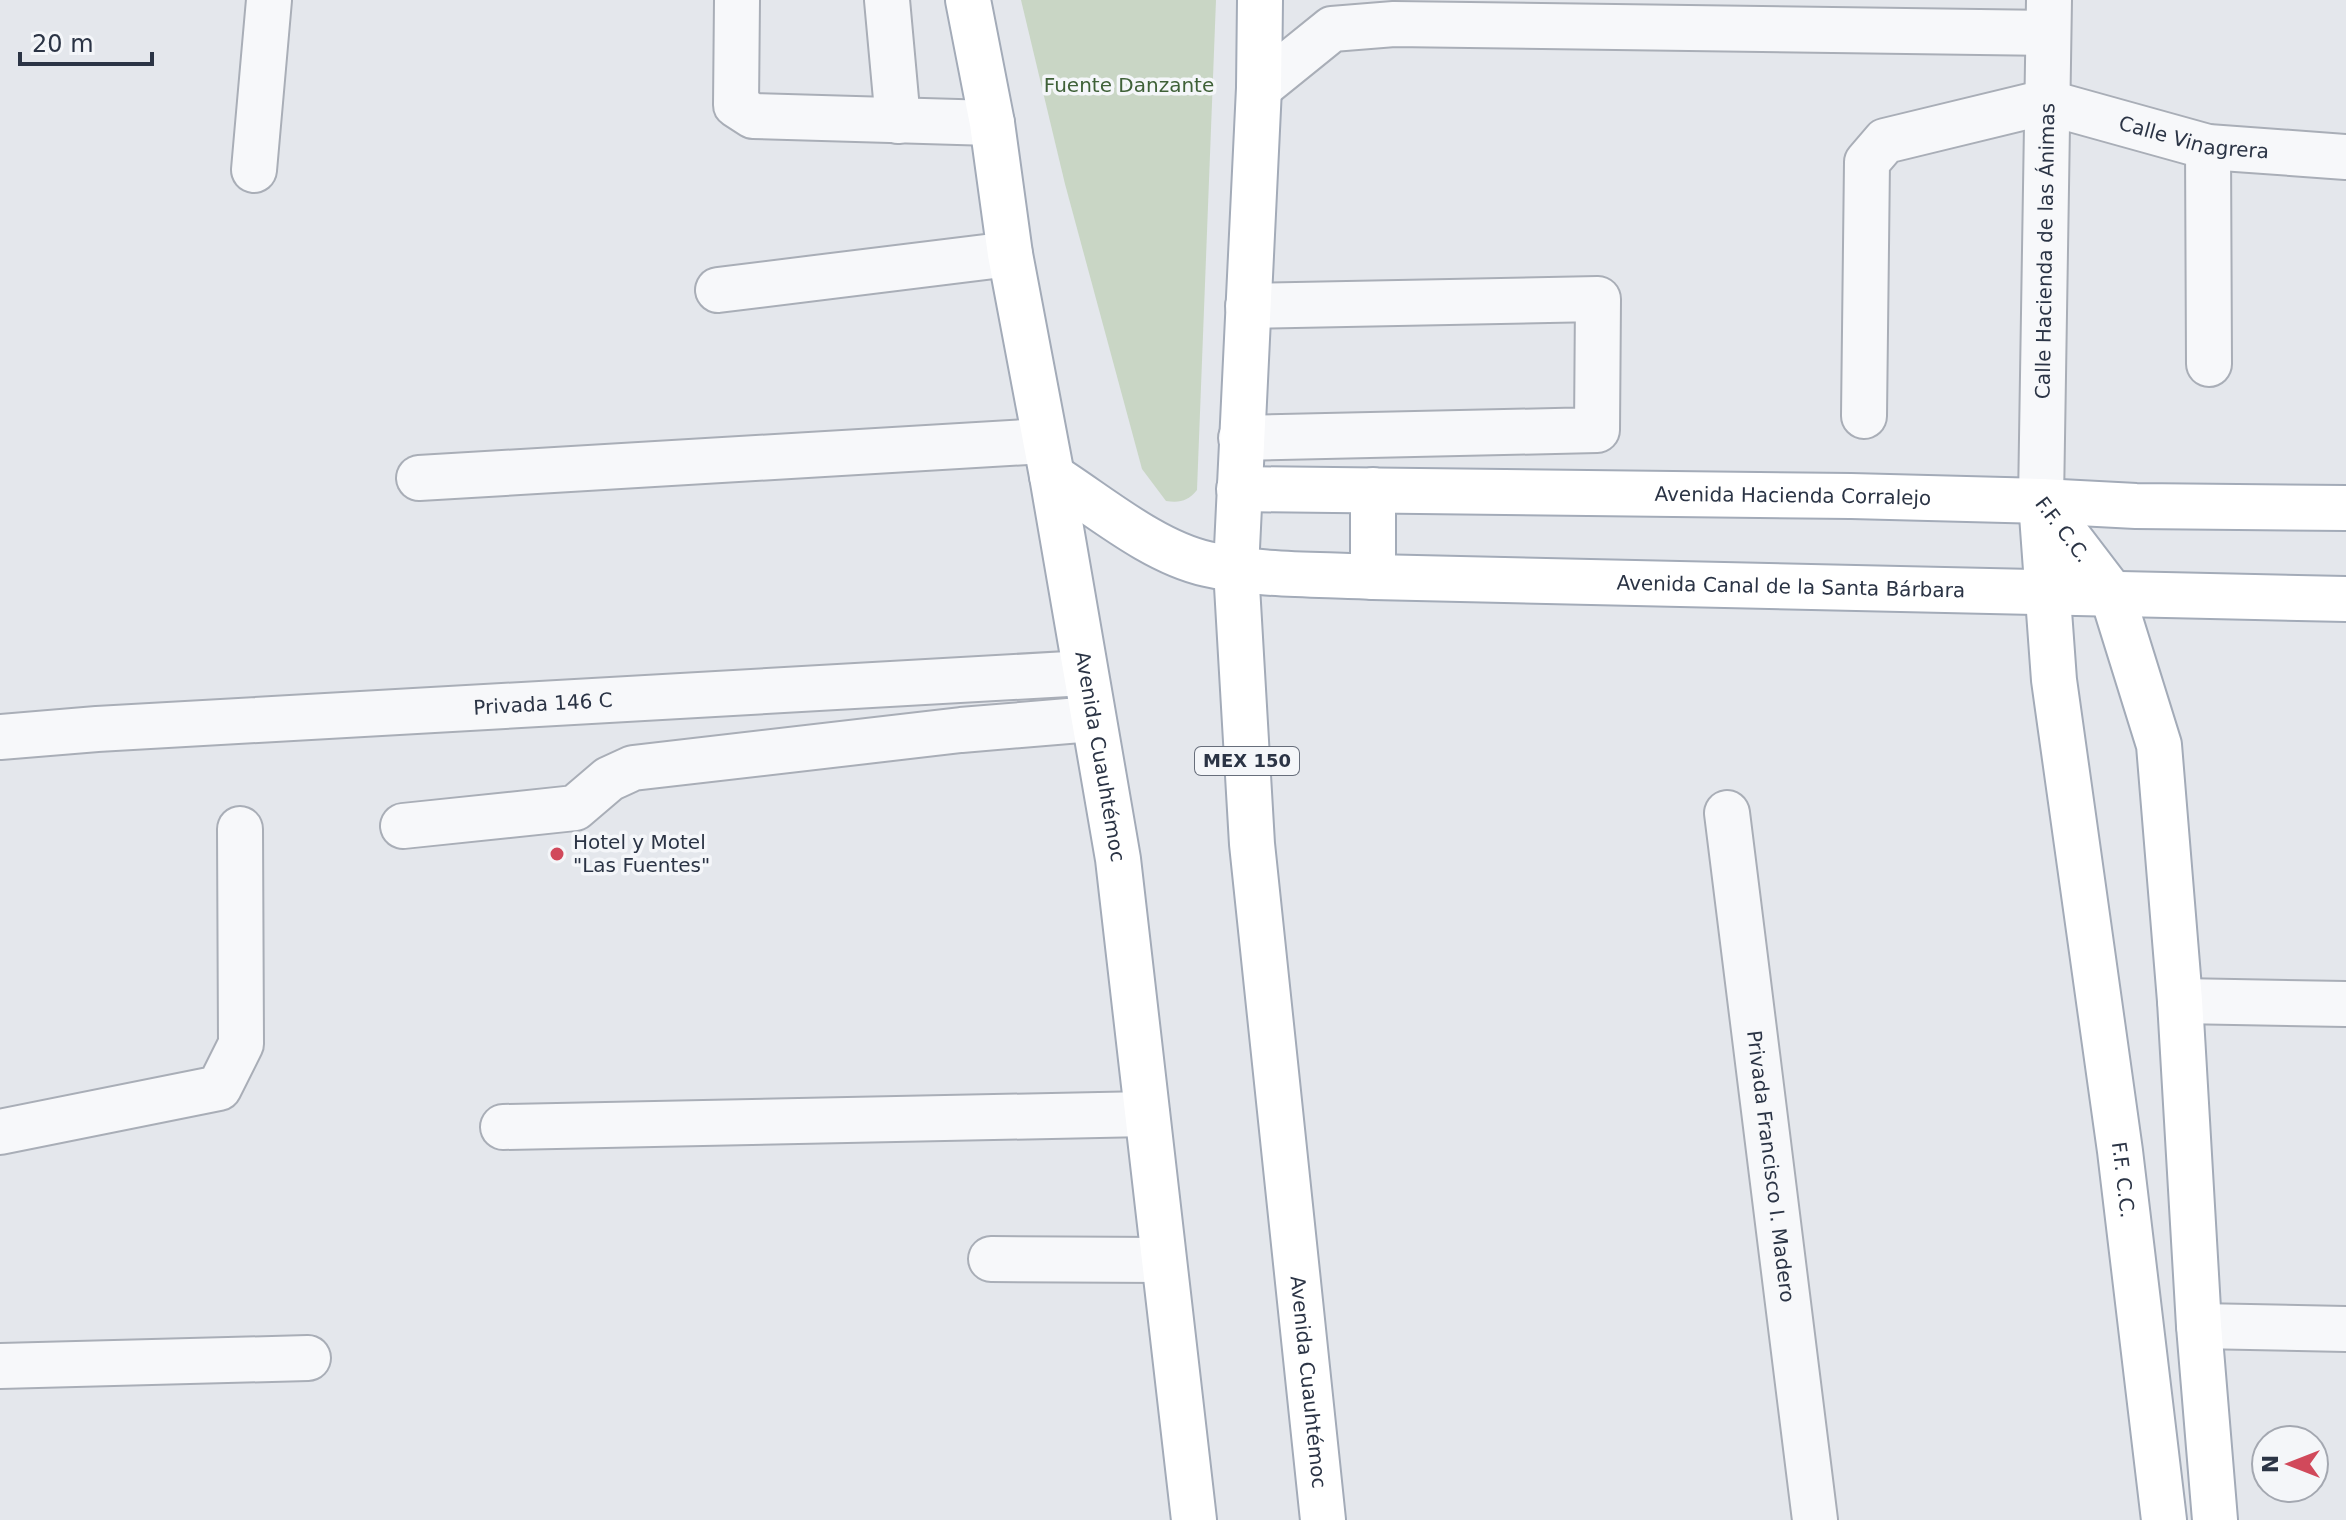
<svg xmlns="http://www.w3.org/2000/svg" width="2346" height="1520" viewBox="0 0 2346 1520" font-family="'DejaVu Sans',sans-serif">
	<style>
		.green { fill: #c9d6c5 }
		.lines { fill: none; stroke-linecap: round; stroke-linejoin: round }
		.minor-casing { stroke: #a9aeb7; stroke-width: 48 }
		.major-casing { stroke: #a3abb8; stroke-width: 48 }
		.minor { stroke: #f7f8fa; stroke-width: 44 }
		.major { stroke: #fff; stroke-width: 44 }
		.poi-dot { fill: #d1495b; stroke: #f4f6f9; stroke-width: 3 }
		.labels { text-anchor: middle; stroke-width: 7; stroke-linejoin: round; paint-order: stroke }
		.shield { fill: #f4f6f9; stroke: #676e7b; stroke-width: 2 }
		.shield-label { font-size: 18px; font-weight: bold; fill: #2b3445 }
		.park-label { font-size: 20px; fill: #3f6138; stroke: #f4f6f9 }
		.street-label { font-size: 20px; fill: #2b3445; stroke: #f4f6f9 }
		.poi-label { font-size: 20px; fill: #2b3445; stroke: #f4f6f9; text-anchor: start }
	</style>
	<rect width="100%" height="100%" fill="#e4e7ec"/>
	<path class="green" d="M1021,0H1216L1197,490C1188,501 1180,503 1166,501L1142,469L1065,184Z"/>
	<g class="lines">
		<defs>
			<g id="minor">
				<polyline points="737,0 736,105 753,116 992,123"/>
				<polyline points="887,0 898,121"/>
				<polyline points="1259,88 1332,29 1394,24 2048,33"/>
				<polyline points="2208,147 2209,364"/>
				<polyline points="254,170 269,0"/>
				<polyline points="718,290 1010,254"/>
				<path id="s1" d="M1864,416L1867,162L1885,141L2046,102L2208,147L2346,157"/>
				<polyline points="1241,438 1597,430 1598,299 1248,306"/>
				<polyline points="419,478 1044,441"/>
				<path id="s2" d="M2041,501L2049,0"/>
				<path id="s3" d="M0,737L97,729L1085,673"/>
				<path id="s4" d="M1727,813L1815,1520"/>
				<polyline points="403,826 575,808 609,779 633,768 961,730 1092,719"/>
				<polyline points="2180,1001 2346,1004"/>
				<polyline points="503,1127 1147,1114"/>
				<polyline points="0,1132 219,1088 241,1044 240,829"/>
				<polyline points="991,1259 1163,1260"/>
				<polyline points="2199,1326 2346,1329"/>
				<polyline points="0,1366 308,1358"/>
			</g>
			<g id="major">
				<path id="s5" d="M968,0L992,123L1010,254L1052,476L1118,859L1194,1520"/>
				<path id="s6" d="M1260,0L1259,88L1236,569L1252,844L1323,1520"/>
				<path id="s7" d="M1052,476C1099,506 1153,552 1207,564C1258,576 1320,574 1373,577L2346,599"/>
				<path id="s8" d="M1239,489L1851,496L2041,501L2136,506L2346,508"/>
				<path id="s9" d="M2041,501L2112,594L2159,745L2180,1001L2199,1326L2215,1520"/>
				<path id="s10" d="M2041,501L2054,680L2120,1151L2164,1520"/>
				<polyline points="1373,577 1373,490"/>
			</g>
		</defs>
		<use href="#minor" class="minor-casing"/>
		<use href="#major" class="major-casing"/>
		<use href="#minor" class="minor"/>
		<use href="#major" class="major"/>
	</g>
	<circle class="poi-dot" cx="557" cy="854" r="8"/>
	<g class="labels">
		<rect class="shield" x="1195" y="747" width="104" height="28" rx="6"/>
		<g class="shield-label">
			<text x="1247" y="767">MEX 150</text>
		</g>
		<g class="park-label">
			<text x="1129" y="92">Fuente Danzante</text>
		</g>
		<g class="street-label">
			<text dy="7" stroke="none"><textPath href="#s1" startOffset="600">Calle Vinagrera</textPath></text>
			<text dy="7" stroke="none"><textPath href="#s2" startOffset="250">Calle Hacienda de las Ánimas</textPath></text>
			<text dy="7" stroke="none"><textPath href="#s8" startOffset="554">Avenida Hacienda Corralejo</textPath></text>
			<text dy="7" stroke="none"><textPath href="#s9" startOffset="36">F.F. C.C.</textPath></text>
			<text dy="7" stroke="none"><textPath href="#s7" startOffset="764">Avenida Canal de la Santa Bárbara</textPath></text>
			<text dy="7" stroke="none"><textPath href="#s3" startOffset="544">Privada 146 C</textPath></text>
			<text dy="7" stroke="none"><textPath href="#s5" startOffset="768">Avenida Cuauhtémoc</textPath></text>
			<text dy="7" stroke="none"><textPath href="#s4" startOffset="356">Privada Francisco I. Madero</textPath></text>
			<text dy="7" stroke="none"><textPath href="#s10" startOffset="684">F.F. C.C.</textPath></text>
			<text dy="7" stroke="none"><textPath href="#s6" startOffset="1386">Avenida Cuauhtémoc</textPath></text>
		</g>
		<g class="poi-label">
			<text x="573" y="849">Hotel y Motel<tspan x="573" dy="23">"Las Fuentes"</tspan></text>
		</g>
	</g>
	<g transform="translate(2290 1464) rotate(270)"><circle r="38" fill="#f4f6f9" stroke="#a4a8b1" stroke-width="2"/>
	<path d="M0-6L14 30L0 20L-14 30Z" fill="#d1495b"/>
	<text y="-12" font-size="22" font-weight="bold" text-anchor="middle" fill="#2b3445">N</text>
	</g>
	<path d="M20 52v12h132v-12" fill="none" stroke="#2b3445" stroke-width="4"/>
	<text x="32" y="52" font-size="24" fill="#2b3445" stroke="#f4f6f9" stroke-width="6" paint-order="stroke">20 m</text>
</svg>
